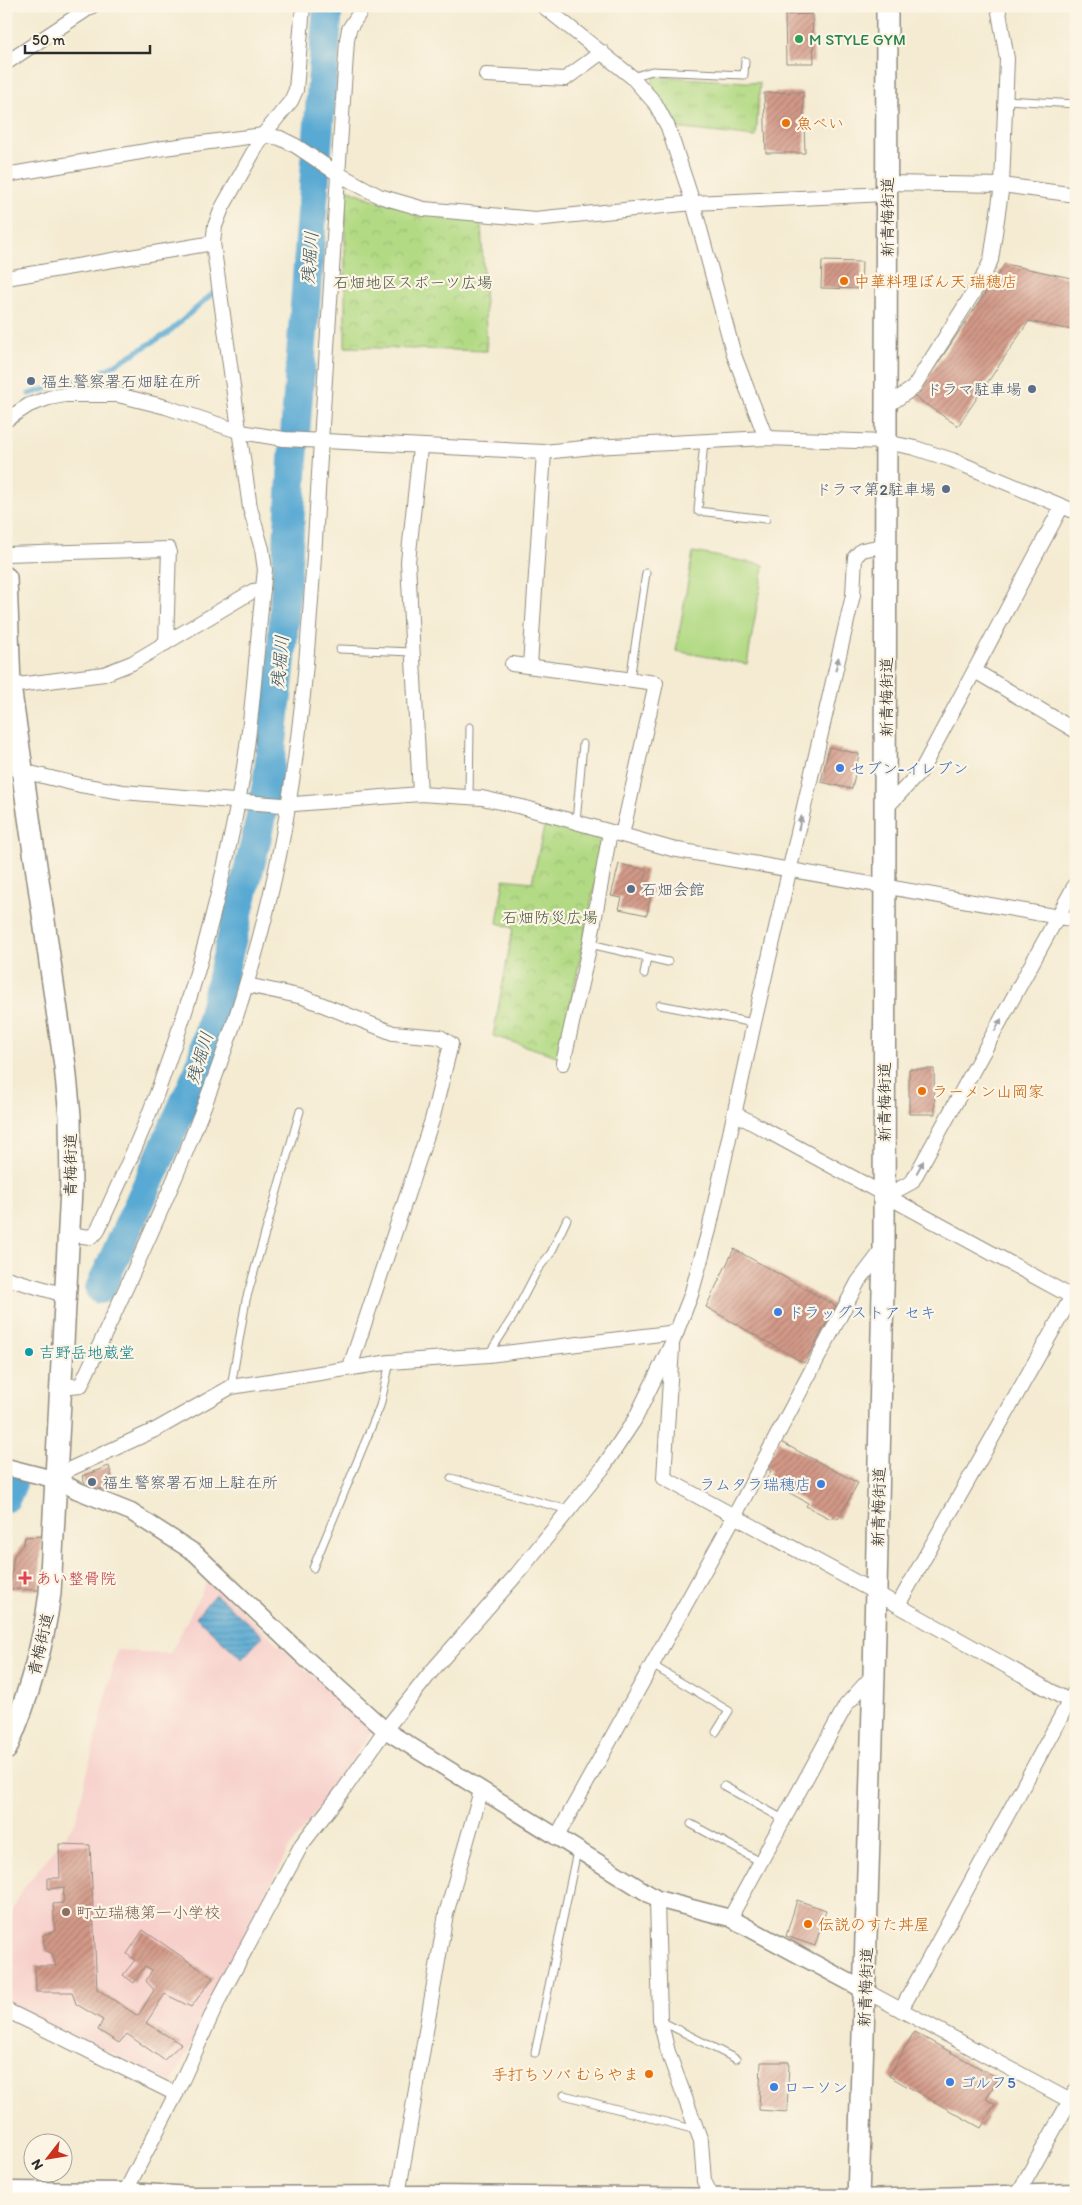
<svg xmlns="http://www.w3.org/2000/svg" width="1082" height="2205" viewBox="0 0 1082 2205" font-family="Itim,'Klee One',sans-serif">
	<style>
		.built { fill: #f7d0cc }
		.grass { fill: url(#grass-tufts); stroke: #6e8258 }
		.park { fill: url(#park-crowns); stroke: #6e8258 }
		.garden { fill: #b2da84; stroke: #6e8258 }
		.water { fill: url(#water-rules); stroke: #426a7f }
		.lines { fill: none; stroke-linecap: round; stroke-linejoin: round }
		.stream { stroke: #58a9d3; stroke-width: 5 }
		.river { stroke: #58a9d3; stroke-width: 30 }
		.building { fill: url(#building-hatch) }
		.service-casing { stroke: #908b7e; stroke-width: 9 }
		.minor-casing { stroke: #908b7e; stroke-width: 16 }
		.tertiary-casing { stroke: #908b7e; stroke-width: 19 }
		.primary-casing { stroke: #908b7e; stroke-width: 24 }
		.service { stroke: #fff; stroke-width: 7 }
		.minor { stroke: #fff; stroke-width: 14 }
		.tertiary { stroke: #fff; stroke-width: 16 }
		.primary { stroke: #fff; stroke-width: 21 }
		.oneway { fill: #a0a0a0 }
		.leisure-dot { fill: #2e9e5b; stroke: #fcf5e5; stroke-width: 2 }
		.food-dot { fill: #e8710a; stroke: #fcf5e5; stroke-width: 2 }
		.service-dot { fill: #5c6f8a; stroke: #fcf5e5; stroke-width: 2 }
		.shop-dot { fill: #3f7fe0; stroke: #fcf5e5; stroke-width: 2 }
		.culture-dot { fill: #0f9aa8; stroke: #fcf5e5; stroke-width: 2 }
		.health-dot { fill: #e0444e; stroke: #fcf5e5; stroke-width: 2 }
		.education-dot { fill: #8d6e63; stroke: #fcf5e5; stroke-width: 2 }
		.labels { text-anchor: middle; stroke-width: 4.5; stroke-linejoin: round; paint-order: stroke }
		.leisure-label { font-size: 16px; fill: #27864d; stroke: #fcf5e5; text-anchor: start }
		.food-label { font-size: 16px; fill: #c56008; stroke: #fcf5e5; text-anchor: start }
		.street-label { font-size: 16px; fill: #2b2b2b; stroke: #fcf5e5 }
		.park-label { font-size: 16px; fill: #4d5741; stroke: #fcf5e5 }
		.service-label { font-size: 16px; fill: #4e5e75; stroke: #fcf5e5; text-anchor: start }
		.shop-label { font-size: 16px; fill: #366cbe; stroke: #fcf5e5; text-anchor: start }
		.culture-label { font-size: 16px; fill: #0d838f; stroke: #fcf5e5; text-anchor: start }
		.health-label { font-size: 16px; fill: #be3a42; stroke: #fcf5e5; text-anchor: start }
		.education-label { font-size: 16px; fill: #785e54; stroke: #fcf5e5; text-anchor: start }
		.water-label { font-size: 18px; font-style: italic; fill: #3b5766; stroke: #fcf5e5 }
	</style>
	<defs>
		<pattern id="grass-tufts" width="24" height="20" patternUnits="userSpaceOnUse" patternTransform="scale(1.25)"><rect width="24" height="20" fill="#b2da84"/><path d="M3 7l-1-3M5 7V3M7 7l1-3M15 17l-1-3M17 17v-4M19 17l1-3" fill="none" stroke="#99bb72"/></pattern>
		<pattern id="park-crowns" width="20" height="18" patternUnits="userSpaceOnUse" patternTransform="scale(1.25)"><rect width="20" height="18" fill="#b2da84"/><path d="M2 6a3 3 0 1 1 6 0M12 15a3 3 0 1 1 6 0" fill="none" stroke="#99bb72"/></pattern>
		<pattern id="water-rules" width="6" height="5" patternUnits="userSpaceOnUse" patternTransform="scale(1.25)"><rect width="6" height="5" fill="#58a9d3"/><path d="M0 2.5h6" fill="none" stroke="#498aab"/></pattern>
		<pattern id="building-hatch" width="6" height="6" patternUnits="userSpaceOnUse" patternTransform="scale(1.25)"><rect width="6" height="6" fill="#d39988"/><path d="M-1 1l2-2M0 6l6-6M5 7l2-2" fill="none" stroke="#ab7d6f"/></pattern>
	</defs>
	<rect width="100%" height="100%" fill="#fcf5e5"/>
	<filter id="ink" filterUnits="userSpaceOnUse"><feTurbulence type="fractalNoise" baseFrequency=".02" numOctaves="2"/><feDisplacementMap in="SourceGraphic" scale="10" xChannelSelector="R" yChannelSelector="G"/><feConvolveMatrix kernelMatrix="1 2 1 2 8 2 1 2 1" color-interpolation-filters="sRGB"/></filter>
	<filter id="wash" filterUnits="userSpaceOnUse"><feTurbulence type="fractalNoise" baseFrequency=".0096" numOctaves="4" result="noise"/><feDisplacementMap in="SourceGraphic" scale="20" xChannelSelector="R" yChannelSelector="G"/><feGaussianBlur stdDeviation="1.12" result="paint"/><feColorMatrix in="noise" values="0 0 0 0 0 0 0 0 0 0 0 0 0 0 0 0 0 1.4 0 .05"/><feComposite in="paint" operator="in"/></filter>
	<g filter="url(#wash)">
		<rect width="100%" height="100%" fill="#f4ebd2"/>
		<polygon class="built" points="208,1579 372,1731 287,1852 172,2082 6,2004 6,1926 22,1890 75,1823 117,1650 170,1654"/>
		<polygon class="grass" points="655,76 760,83 756,137 674,128 649,88"/>
		<g class="park">
			<polygon points="345,188 377,201 481,220 487,351 345,347"/>
			<polygon points="572,826 605,836 560,1057 493,1036 513,928 497,923 504,879 532,882 544,827"/>
		</g>
		<polygon class="garden" points="693,552 764,565 747,664 676,651"/>
		<polygon class="water" points="215,1594 263,1636 242,1659 196,1617"/>
		<g class="lines">
			<polyline class="stream" points="29,394 93,375 111,367 168,333 213,293"/>
			<g class="river">
				<polyline points="100,1289 199,1071 257,836 268,779 282,649 293,460 328,6"/>
				<polyline points="6,1497 12,1483"/>
			</g>
		</g>
		<g id="blocks">
			<g class="building">
				<polygon points="812,14 814,63 786,63 785,15"/>
				<polygon points="803,92 805,153 766,153 764,93"/>
				<polygon points="822,261 862,262 861,289 821,288"/>
				<polygon points="1005,264 1076,279 1076,331 1029,321 958,426 915,397"/>
				<polygon points="829,747 859,754 852,789 821,782"/>
				<polygon points="619,864 647,870 643,887 652,889 647,915 619,909 622,898 611,896"/>
				<polygon points="909,1069 934,1069 935,1114 909,1114"/>
				<polygon points="734,1249 836,1306 804,1363 706,1307"/>
				<polygon points="779,1441 858,1483 838,1519 833,1516 831,1519 806,1506 808,1503 766,1480 771,1471 764,1467"/>
				<polygon points="109,1466 114,1485 88,1492 82,1476"/>
				<polygon points="42,1536 39,1590 10,1589 14,1555 24,1543 25,1537"/>
				<polygon points="59,1844 90,1845 97,1989 138,2016 154,1990 146,1981 152,1970 145,1966 134,1983 123,1975 135,1960 127,1954 143,1930 213,1978 191,2007 165,1994 146,2023 181,2044 164,2060 127,2034 119,2043 98,2030 103,2020 76,2004 72,1992 36,1992 35,1966 56,1966 52,1953 45,1951 43,1935 55,1931 53,1904 63,1903 64,1887 48,1889 48,1878 60,1878"/>
				<polygon points="797,1900 826,1910 815,1946 786,1936"/>
				<polygon points="914,2032 998,2078 986,2099 995,2104 981,2128 889,2076"/>
				<polygon points="761,2062 789,2062 787,2112 759,2110"/>
			</g>
		</g>
	</g>
	<g filter="url(#ink)">
		<use href="#blocks" fill-opacity="0" stroke="#908b7e" stroke-width="1"/>
		<g class="lines">
			<defs>
				<g id="service">
					<polyline points="632,77 652,71 744,75 745,61"/>
					<polyline points="1006,100 1076,104"/>
					<polyline points="704,440 698,511 766,519"/>
					<polyline points="340,649 412,652"/>
					<polyline points="630,680 646,573"/>
					<polyline points="469,797 470,727"/>
					<polyline points="576,822 583,744"/>
					<polyline points="590,944 668,962"/>
					<polyline points="644,974 647,957"/>
					<polyline points="660,1005 754,1023"/>
					<polyline points="489,1354 514,1315 538,1269 551,1253 567,1219"/>
					<polyline points="231,1387 246,1300 300,1111"/>
					<polyline points="451,1478 569,1510"/>
					<polyline points="313,1568 380,1406 390,1362"/>
					<polyline points="652,1665 729,1711 716,1732"/>
					<polyline points="724,1786 783,1819"/>
					<polyline points="691,1824 759,1861"/>
					<polyline points="661,2021 736,2059"/>
					<polyline points="535,2053 577,1851"/>
					<polyline points="564,2095 696,2130"/>
				</g>
				<g id="minor">
					<polyline points="543,6 632,77 655,103 668,127 693,203 734,355 766,438"/>
					<polyline points="6,63 92,6"/>
					<polyline points="486,75 565,79 602,52"/>
					<polyline points="6,175 164,148 263,135 280,138 296,146 335,172 379,196 424,209 535,219 693,203 887,194"/>
					<polyline points="887,183 1002,185 1076,195"/>
					<polyline points="6,278 213,243"/>
					<polyline points="887,406 913,388 982,279 991,260 1002,185 1007,59 998,6"/>
					<polyline points="6,420 29,405 49,398 65,395 118,395 166,407 241,432 284,439 544,452 593,447 766,438 886,442 915,448 952,460 1076,512"/>
					<polyline points="6,554 169,549 166,643"/>
					<polyline points="512,664 656,683 622,835"/>
					<polyline points="530,666 544,452"/>
					<polyline points="975,671 1076,731"/>
					<polyline points="10,686 104,674 132,663 253,591 263,590"/>
					<polyline points="22,771 80,785 123,792 282,805 420,794 482,798 522,807 672,849 1076,920"/>
					<polyline points="420,794 408,562 420,448"/>
					<polyline points="885,809 921,771 1062,506"/>
					<polyline points="247,985 303,997 393,1033 440,1037 451,1044 432,1120 350,1367"/>
					<polyline points="563,1063 590,944 610,832"/>
					<polyline points="736,1114 1076,1299"/>
					<polyline points="884,1197 912,1182 1076,883"/>
					<path d="M68,1234L90,1237L97,1232C120,1181 144,1131 162,1079C195,989 220,896 238,802C253,725 256,648 265,570L262,549L250,508L213,243L215,226L222,208L263,135L291,101L296,90L303,6"/>
					<polyline points="6,1278 65,1295"/>
					<polyline points="672,1347 664,1478 876,1593 1076,1705"/>
					<path d="M61,1387L81,1385C153,1231 225,1079 266,913C304,762 311,611 320,457C328,318 338,179 347,40L349,29L364,6"/>
					<polyline points="57,1480 70,1469 157,1429 231,1387 390,1362 488,1355 677,1332"/>
					<polyline points="898,1605 1075,1291"/>
					<polyline points="556,1838 735,1515 858,1282 883,1249"/>
					<polyline points="657,1899 660,2020 668,2052 701,2141 704,2181 713,2199"/>
					<polyline points="730,1918 846,1705 874,1674"/>
					<polyline points="864,1990 1076,2104"/>
					<polyline points="6,2010 176,2094"/>
					<polyline points="901,2010 1076,1689"/>
					<polyline points="398,2195 446,1914 481,1791"/>
					<polyline points="122,2198 176,2094 219,1999 302,1844 343,1791 385,1730 431,1672 517,1574 602,1469 635,1419 672,1343 691,1295 709,1230 754,1023 853,595 855,557 862,550 887,545"/>
					<polyline points="1015,2199 1076,2090"/>
				</g>
				<g id="tertiary">
					<polyline points="6,1467 57,1480 76,1490 131,1512 195,1553 301,1654 385,1730 657,1899 730,1918 864,1990"/>
					<polyline points="6,2190 126,2191 192,2195 428,2194 858,2198 1076,2192"/>
				</g>
				<g id="primary">
					<path d="M6,578L10,686L65,1066L70,1116L71,1189L50,1593C43,1648 28,1699 6,1749"/>
					<polyline points="858,2199 874,1674 884,1248 887,6"/>
				</g>
			</defs>
			<use href="#service" class="service-casing"/>
			<use href="#minor" class="minor-casing"/>
			<use href="#tertiary" class="tertiary-casing"/>
			<use href="#primary" class="primary-casing"/>
			<use href="#service" class="service"/>
			<use href="#minor" class="minor"/>
			<use href="#tertiary" class="tertiary"/>
			<use href="#primary" class="primary"/>
		</g>
		<defs><path id="oneway-solid" d="M-6-.8H1V-3.2L6.5 0L1 3.2V.8H-6Z" transform="scale(1.25)"/></defs>
		<g class="oneway">
			<use href="#oneway-solid" transform="translate(837 664) rotate(-77)"/>
			<use href="#oneway-solid" transform="translate(800 823) rotate(-77)"/>
			<use href="#oneway-solid" transform="translate(998 1025) rotate(-61)"/>
			<use href="#oneway-solid" transform="translate(920 1167) rotate(-61)"/>
		</g>
	</g>
	<circle class="leisure-dot" cx="799" cy="39" r="5"/>
	<g class="food-dot">
		<circle cx="786" cy="123" r="5"/>
		<circle cx="844" cy="281" r="5"/>
		<circle cx="922" cy="1091" r="5"/>
		<circle cx="808" cy="1924" r="5"/>
		<circle cx="649" cy="2074" r="5"/>
	</g>
	<g class="service-dot">
		<circle cx="31" cy="381" r="5"/>
		<circle cx="1032" cy="389" r="5"/>
		<circle cx="946" cy="489" r="5"/>
		<circle cx="631" cy="889" r="5"/>
		<circle cx="92" cy="1482" r="5"/>
	</g>
	<g class="shop-dot">
		<circle cx="840" cy="768" r="5"/>
		<circle cx="778" cy="1312" r="5"/>
		<circle cx="821" cy="1484" r="5"/>
		<circle cx="950" cy="2082" r="5"/>
		<circle cx="774" cy="2087" r="5"/>
	</g>
	<circle class="culture-dot" cx="29" cy="1352" r="5"/>
	<path class="health-dot" d="M22.5 1570.5h5v5h5v5h-5v5h-5v-5h-5v-5h5z"/>
	<circle class="education-dot" cx="66" cy="1912" r="5"/>
	<g class="labels">
		<g class="leisure-label">
			<text x="809" y="45">M STYLE GYM</text>
		</g>
		<g class="food-label">
			<text x="796" y="129">魚べい</text>
			<text x="854" y="287">中華料理ぼん天 瑞穂店</text>
			<text x="932" y="1097">ラーメン山岡家</text>
			<text x="818" y="1930">伝説のすた丼屋</text>
			<text x="639" y="2080" text-anchor="end">手打ちソバ むらやま</text>
		</g>
		<g class="street-label">
			<text transform="translate(887 217) rotate(-90)" y="6">新青梅街道</text>
			<text transform="translate(886 697) rotate(-90)" y="6">新青梅街道</text>
			<text transform="translate(884 1102) rotate(-90)" y="6">新青梅街道</text>
			<text transform="translate(70 1165) rotate(-90)" y="6">青梅街道</text>
			<text transform="translate(878 1507) rotate(-89)" y="6">新青梅街道</text>
			<text transform="translate(40 1644) rotate(-77)" y="6">青梅街道</text>
			<text transform="translate(865 1987) rotate(-88)" y="6">新青梅街道</text>
		</g>
		<g class="park-label">
			<text x="413" y="288">石畑地区スポーツ広場</text>
			<text x="550" y="923">石畑防災広場</text>
		</g>
		<g class="service-label">
			<text x="41" y="387">福生警察署石畑駐在所</text>
			<text x="1022" y="395" text-anchor="end">ドラマ駐車場</text>
			<text x="936" y="495" text-anchor="end">ドラマ第2駐車場</text>
			<text x="641" y="895">石畑会館</text>
			<text x="102" y="1488">福生警察署石畑上駐在所</text>
		</g>
		<g class="shop-label">
			<text x="850" y="774">セブン-イレブン</text>
			<text x="788" y="1318">ドラッグストア セキ</text>
			<text x="811" y="1490" text-anchor="end">ラムタラ瑞穂店</text>
			<text x="960" y="2088">ゴルフ5</text>
			<text x="784" y="2093">ローソン</text>
		</g>
		<g class="culture-label">
			<text x="39" y="1358">吉野岳地蔵堂</text>
		</g>
		<g class="health-label">
			<text x="36" y="1584">あい整骨院</text>
		</g>
		<g class="education-label">
			<text x="76" y="1918">町立瑞穂第一小学校</text>
		</g>
		<g class="water-label">
			<text transform="translate(310 258) rotate(-86)" y="6">残堀川</text>
			<text transform="translate(280 662) rotate(-85)" y="6">残堀川</text>
			<text transform="translate(200 1058) rotate(-73)" y="6">残堀川</text>
		</g>
	</g>
	<rect width="1082" height="2205" fill="none" stroke="#fcf5e5" stroke-width="25"/>
	<g transform="translate(48 2158) rotate(239)"><circle r="24" fill="#fcf5e5" stroke="#a8a49b"/>
	<path d="M0-4L9 19L0 12L-9 19Z" fill="#c8321e"/>
	<text y="-8" font-size="14" font-weight="bold" text-anchor="middle" fill="#2b2b2b">N</text>
	</g>
	<path d="M25 45v8h125v-8" fill="none" stroke="#2b2b2b" stroke-width="2.5"/>
	<text x="32" y="45" font-size="15" fill="#2b2b2b" stroke="#fcf5e5" stroke-width="4" paint-order="stroke">50 m</text>
</svg>
